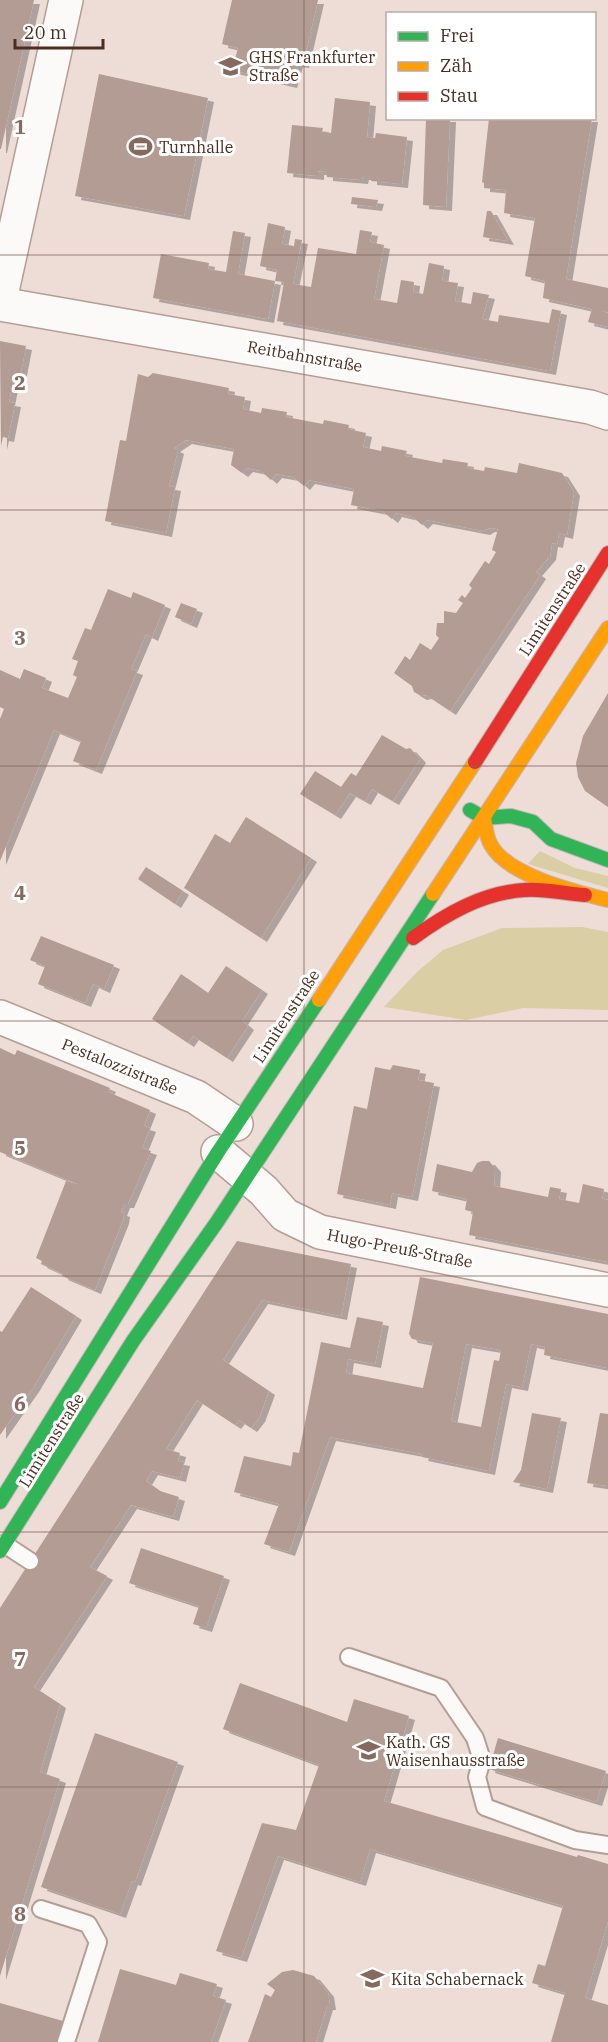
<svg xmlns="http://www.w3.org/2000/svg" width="608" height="2042" viewBox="0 0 608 2042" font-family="'IBM Plex Serif',serif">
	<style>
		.green { fill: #dacea4 }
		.building { fill: #b29c94; fill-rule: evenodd; filter: url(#shadow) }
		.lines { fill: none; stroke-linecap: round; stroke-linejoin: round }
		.lane-casing { stroke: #b39e95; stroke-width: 20 }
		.street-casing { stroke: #b39e95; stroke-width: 36 }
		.fast-casing { stroke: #c1b7b8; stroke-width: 16 }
		.slow-casing { stroke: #c1b7b8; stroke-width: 16 }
		.jam-casing { stroke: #c1b7b8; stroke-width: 16 }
		.lane { stroke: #fcfaf9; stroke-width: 16 }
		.street { stroke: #fcfaf9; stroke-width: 33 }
		.fast { stroke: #30b455; stroke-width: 14 }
		.slow { stroke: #ff9f0a; stroke-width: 14 }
		.jam { stroke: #e5322d; stroke-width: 14 }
		.grid { fill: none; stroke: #856a60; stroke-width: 1.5; stroke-opacity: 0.55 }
		.labels { text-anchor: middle; stroke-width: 6; stroke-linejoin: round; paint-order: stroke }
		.poi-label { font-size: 16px; fill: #4c2d21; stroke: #fff; text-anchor: start }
		.street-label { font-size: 16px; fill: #4c2d21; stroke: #fff }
		.grid-label { font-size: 20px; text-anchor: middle; font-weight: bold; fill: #856a60; stroke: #fff; stroke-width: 6; stroke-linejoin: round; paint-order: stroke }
	</style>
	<defs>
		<filter id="shadow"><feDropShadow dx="6" dy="4" stdDeviation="0" flood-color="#0004"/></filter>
	</defs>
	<rect width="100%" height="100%" fill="#eedcd6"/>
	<g class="green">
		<polygon points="540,851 575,868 608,876 608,888 528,864"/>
		<polygon points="582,927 608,932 608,1010 523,1008 466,1020 384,1007 417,972 443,950 502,928"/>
	</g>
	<g class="building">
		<polygon points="0,0 34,0 1,149 0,149"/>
		<polygon points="232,0 318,0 303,64 297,63 291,84 232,70 238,48 222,44"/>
		<polygon points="99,74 208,98 184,216 75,196"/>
		<polygon points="335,98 370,102 367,137 375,138 376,133 407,137 402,184 371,181 371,176 363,176 362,180 327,177 327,172 318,171 318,176 287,173 292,125 323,128 322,132 331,133"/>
		<polygon points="426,118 450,118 446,207 423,205"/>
		<polygon points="489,118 592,118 566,279 608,288 608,312 601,311 608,313 608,327 588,322 592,309 543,298 545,281 525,276 535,218 504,213 506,190 484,188 484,183 482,182"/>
		<polygon points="352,197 378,200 376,207 351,204"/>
		<polygon points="487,211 491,211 508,241 483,237"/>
		<polygon points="268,223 285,227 282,244 294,246 295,239 302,240 293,284 311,287 318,248 356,254 360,230 372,232 370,242 384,245 374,299 397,303 401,280 414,282 413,292 423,294 429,263 444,266 442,281 458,283 455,301 471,304 473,292 489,295 482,319 498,322 499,315 549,323 552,309 561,311 550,371 277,321 284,282 275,281 277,270 260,266"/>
		<polygon points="233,231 245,233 238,274 275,281 268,319 153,298 161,254 209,263 208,269 226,272"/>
		<polygon points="0,341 26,346 19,382 13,381 9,402 15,403 8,438 3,437 1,446"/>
		<polygon points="153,373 229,388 228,394 245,397 243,409 261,413 262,408 287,412 286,417 323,424 324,420 349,425 348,429 366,433 363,447 381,451 382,446 407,451 405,456 442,463 443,459 468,463 467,468 484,471 485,467 517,473 519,463 562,473 574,492 567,535 559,533 557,544 552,543 550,556 536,572 540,575 450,711 426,695 421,696 414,692 412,686 394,673 405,656 410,660 420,643 431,650 439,638 436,635 437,623 444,623 444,611 456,613 463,603 458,600 462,595 465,598 472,588 469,585 485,561 489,564 496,552 492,550 498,529 489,528 484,531 427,520 422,525 413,517 396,513 392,519 382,511 351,505 354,489 309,480 304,486 293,477 276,474 271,480 261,471 247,468 242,473 231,465 234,449 186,440 174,448 178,450 169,486 175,487 166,533 105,521 120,440 126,441 138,374 148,377"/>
		<polygon points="108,589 131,598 133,592 165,605 152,637 146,634 131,669 137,671 96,770 73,761 81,741 54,730 0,861 0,719 4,709 0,707 0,670 20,679 24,669 46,678 42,688 68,698 77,677 73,675 78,661 72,659 85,628 91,630"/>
		<polygon points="181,603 197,609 191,624 175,617"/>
		<polygon points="608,693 608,807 585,791 578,777 576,763 583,736"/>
		<polygon points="382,735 406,749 410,748 420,759 393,801 372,789 365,801 350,793 335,815 300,794 315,771 341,787 351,773 356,776"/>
		<polygon points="246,817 311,858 261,938 184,888 215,834 230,843"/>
		<polygon points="146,867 183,891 175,904 138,879"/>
		<polygon points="41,936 114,965 104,989 93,984 85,1003 38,984 45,966 30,960"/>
		<polygon points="226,966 262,990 242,1021 248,1026 227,1058 193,1036 188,1043 152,1019 181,974 208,993"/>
		<polygon points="0,1048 15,1055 17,1050 110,1088 108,1092 150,1110 144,1126 150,1128 142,1148 151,1151 128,1204 124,1204 121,1212 124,1213 123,1220 95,1290 62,1276 63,1274 41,1264 42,1261 36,1258 66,1181 80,1185 0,1152"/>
		<polygon points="393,1065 420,1070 418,1080 434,1083 412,1197 392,1193 390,1205 337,1194 354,1106 367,1109 375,1067 390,1070"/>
		<polygon points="482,1161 489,1161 495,1168 494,1186 548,1197 550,1187 561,1189 559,1199 579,1203 583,1184 604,1189 602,1199 608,1200 608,1262 469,1235 473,1212 465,1210 467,1199 432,1191 437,1164 472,1172 477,1163"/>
		<polygon points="237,1241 351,1264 341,1316 262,1300 223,1360 269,1391 259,1418 251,1428 239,1420 235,1425 197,1400 166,1449 180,1453 178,1461 184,1462 180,1478 152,1471 146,1481 160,1491 179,1497 173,1517 131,1505 90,1567 107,1576 34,1687 60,1704 40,1772 60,1779 0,1976 0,1608"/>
		<path d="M420,1277L608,1314V1368L544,1355L545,1347L531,1344L522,1387L506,1384L489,1471L422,1457L423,1454L330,1437L289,1552L264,1544L279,1504L234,1492L244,1456L291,1466L293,1452L299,1453L321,1342L350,1348L357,1317L383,1322L375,1364L348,1359L346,1373L423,1388L433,1343L412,1339L409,1334ZM466,1344L501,1350L499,1361L494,1360L481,1427L451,1421Z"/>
		<polygon points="31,1287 76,1316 33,1388 0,1435 0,1331 2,1332"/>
		<polygon points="532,1413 561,1418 547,1489 513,1482 521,1470"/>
		<polygon points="600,1413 608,1414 608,1486 587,1483"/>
		<polygon points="141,1548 224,1576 206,1628 193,1624 199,1606 129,1583"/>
		<polygon points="240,1683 347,1722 354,1699 409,1716 384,1801 577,1857 578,1855 608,1864 608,1921 585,1998 608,2005 608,2042 551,2042 565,1993 532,1983 538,1964 545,1966 563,1906 370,1849 360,1882 278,1856 241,1958 216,1951 262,1823 296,1830 319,1765 223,1729"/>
		<polygon points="95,1733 178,1762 135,1882 132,1881 120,1914 41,1887"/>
		<polygon points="498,1738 606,1771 596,1802 489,1769"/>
		<polygon points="120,1969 176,1985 180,1973 217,1984 213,1996 226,2000 211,2042 98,2042"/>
		<polygon points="293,1970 314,1976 328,1993 330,2006 327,2006 316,2042 248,2042 265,1994 271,1997 275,1990 267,1984 282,1972"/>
		<polygon points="0,2003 70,2023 65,2042 0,2042"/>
	</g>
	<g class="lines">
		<defs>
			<g id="lane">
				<polyline points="4,1544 30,1561"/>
				<polyline points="349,1657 441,1688 475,1738 482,1760 477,1777 485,1807 575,1840 608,1845"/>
				<polyline points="41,1909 88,1924 98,1942 66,2042"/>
			</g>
			<g id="street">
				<polyline points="0,300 66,0"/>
				<polyline points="0,304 590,407 608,413"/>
				<polyline points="0,1017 196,1097 236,1124"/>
				<polyline points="218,1152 264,1191 285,1215 320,1232 608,1290"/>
			</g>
			<g id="fast">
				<polyline points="470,810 484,818 511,816 533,822 551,839 608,860"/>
				<polyline points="0,1502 218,1152 319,1000"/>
				<polyline points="0,1551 133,1341 217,1222 433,894"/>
			</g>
			<g id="slow">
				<path d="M484,818C486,827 486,837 491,845C508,876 576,892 608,900"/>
				<polyline points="433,894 608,628"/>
				<polyline points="319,1000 475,762"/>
			</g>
			<g id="jam">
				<polyline points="475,762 608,553"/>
				<path d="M413,938C446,914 482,893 524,890C544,888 565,894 585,895"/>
			</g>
		</defs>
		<use href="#lane" class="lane-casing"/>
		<use href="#street" class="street-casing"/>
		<use href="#fast" class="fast-casing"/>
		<use href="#slow" class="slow-casing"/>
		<use href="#jam" class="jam-casing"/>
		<use href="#lane" class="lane"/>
		<use href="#street" class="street"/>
		<use href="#fast" class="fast"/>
		<use href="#slow" class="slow"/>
		<use href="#jam" class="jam"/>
	</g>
	<path class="grid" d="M304,0V2042M0,255H608M0,510H608M0,766H608M0,1021H608M0,1276H608M0,1532H608M0,1787H608"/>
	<defs>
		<symbol id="school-bare" viewBox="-9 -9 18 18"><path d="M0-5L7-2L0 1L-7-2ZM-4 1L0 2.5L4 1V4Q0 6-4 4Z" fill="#856a60" stroke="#fff" stroke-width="2.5" paint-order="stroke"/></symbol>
		<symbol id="stadium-bare" viewBox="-9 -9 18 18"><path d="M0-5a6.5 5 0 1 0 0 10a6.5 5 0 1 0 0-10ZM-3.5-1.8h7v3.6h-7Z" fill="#856a60" stroke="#fff" stroke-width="2.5" paint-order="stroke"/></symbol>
	</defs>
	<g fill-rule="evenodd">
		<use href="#school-bare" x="214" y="50" width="33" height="33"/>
		<use href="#stadium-bare" x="124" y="130" width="33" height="33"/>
		<use href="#school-bare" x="352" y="1734" width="33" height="33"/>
		<use href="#school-bare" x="356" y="1962" width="33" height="33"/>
	</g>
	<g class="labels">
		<g class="poi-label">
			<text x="249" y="63">GHS Frankfurter<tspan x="249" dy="18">Straße</tspan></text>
			<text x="159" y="153">Turnhalle</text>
			<text x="386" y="1748">Kath. GS<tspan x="386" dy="18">Waisenhausstraße</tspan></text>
			<text x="391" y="1985">Kita Schabernack</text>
		</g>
		<g class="street-label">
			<text transform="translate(305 356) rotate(10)" y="6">Reitbahnstraße</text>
			<text transform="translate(552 609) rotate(-57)" y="6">Limitenstraße</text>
			<text transform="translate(286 1016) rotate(-57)" y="6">Limitenstraße</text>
			<text transform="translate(120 1066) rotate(22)" y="6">Pestalozzistraße</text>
			<text transform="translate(400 1248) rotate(11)" y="6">Hugo-Preuß-Straße</text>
			<text transform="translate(51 1440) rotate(-58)" y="6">Limitenstraße</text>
		</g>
	</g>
	<g class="grid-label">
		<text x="20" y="134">1</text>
		<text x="20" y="390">2</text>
		<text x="20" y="645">3</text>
		<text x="20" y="900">4</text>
		<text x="20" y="1155">5</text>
		<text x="20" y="1411">6</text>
		<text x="20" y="1666">7</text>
		<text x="20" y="1921">8</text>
	</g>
	<rect x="386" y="12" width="210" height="108" fill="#ffffff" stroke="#b7aba6" stroke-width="1.5"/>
	<rect x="398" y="32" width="30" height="9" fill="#30b455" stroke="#b7aba6" stroke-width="1.5"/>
	<text x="440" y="42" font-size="18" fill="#4c2d21">Frei</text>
	<rect x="398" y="62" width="30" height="9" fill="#ff9f0a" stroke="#b7aba6" stroke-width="1.5"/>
	<text x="440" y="72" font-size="18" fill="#4c2d21">Zäh</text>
	<rect x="398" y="92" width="30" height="9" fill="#e5322d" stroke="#b7aba6" stroke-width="1.5"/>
	<text x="440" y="102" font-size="18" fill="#4c2d21">Stau</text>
	<path d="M15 39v9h88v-9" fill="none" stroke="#4c2d21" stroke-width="3"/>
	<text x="24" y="39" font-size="18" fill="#4c2d21" stroke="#ffffff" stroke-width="4.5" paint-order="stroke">20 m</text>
</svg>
